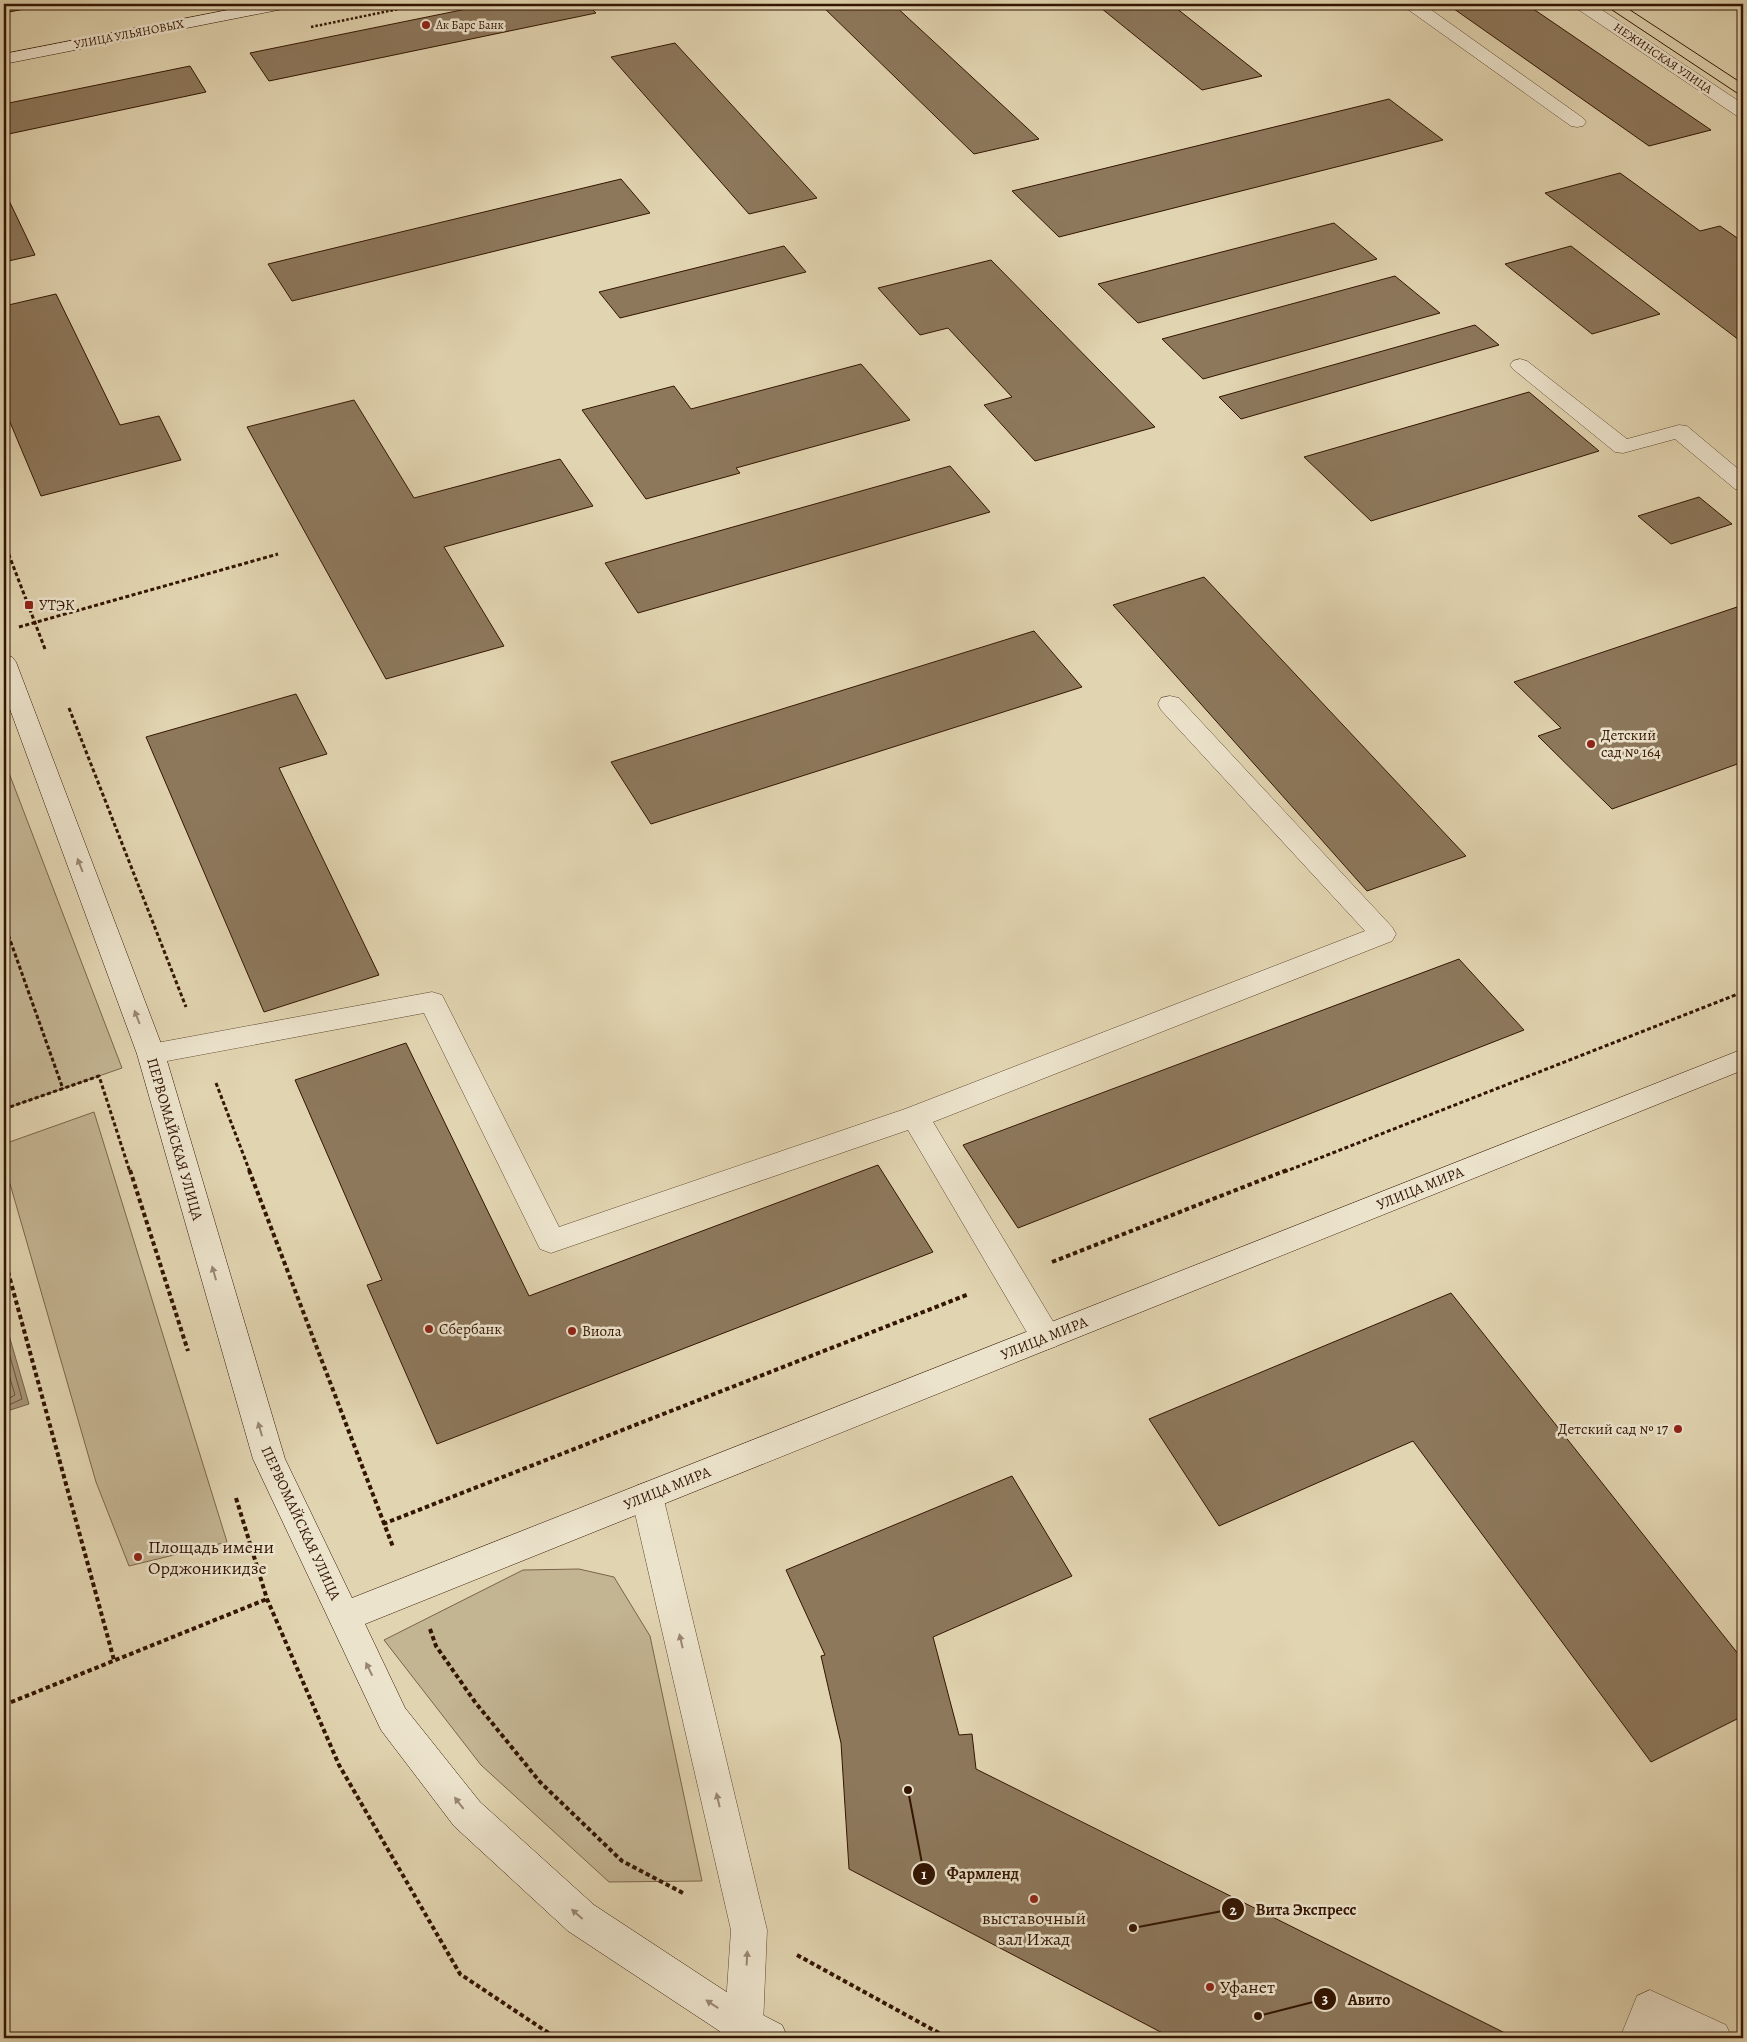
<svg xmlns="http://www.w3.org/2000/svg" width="1747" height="2042" viewBox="0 0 1747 2042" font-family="Alegreya,serif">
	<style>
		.green { fill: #c3b492; stroke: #7b644a }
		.water { fill: #a69375; stroke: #786147 }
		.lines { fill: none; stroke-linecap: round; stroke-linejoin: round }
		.shore { stroke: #6c543c; stroke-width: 1 }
		.building { fill: #8d785c; stroke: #331502 }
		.service-casing { stroke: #5e452e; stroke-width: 1 }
		.minor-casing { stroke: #5e452e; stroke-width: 1 }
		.secondary-casing { stroke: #331502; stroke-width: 1 }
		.path-far2 { stroke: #331502; stroke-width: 2.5; stroke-dasharray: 2.5 2; stroke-linecap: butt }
		.path-far1 { stroke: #331502; stroke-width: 3; stroke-dasharray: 4 2.5; stroke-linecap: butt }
		.path { stroke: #331502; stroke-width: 4; stroke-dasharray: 4.5 3; stroke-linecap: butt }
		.service { fill: #ece3cc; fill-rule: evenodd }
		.minor { fill: #ece3cc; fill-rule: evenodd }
		.secondary { fill: #ece3cc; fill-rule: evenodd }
		.tram { stroke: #331502; stroke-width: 1 }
		.oneway { fill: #998671 }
		.poi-dot { fill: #8f2418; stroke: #ece3cc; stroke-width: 2 }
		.labels { text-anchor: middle; stroke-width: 5; stroke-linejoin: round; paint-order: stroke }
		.far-poi-label { font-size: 12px; fill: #331502; stroke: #ece3cc; text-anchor: start }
		.far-street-label { font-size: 12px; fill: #331502; stroke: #ece3cc }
		.poi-label { font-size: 15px; fill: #331502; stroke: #ece3cc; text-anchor: start }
		.street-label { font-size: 15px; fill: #331502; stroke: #ece3cc }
		.near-poi-label { font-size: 18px; fill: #331502; stroke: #ece3cc; text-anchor: start }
		.leader { fill: none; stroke: #331502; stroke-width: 2 }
		.callout-dot { fill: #331502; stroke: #ece3cc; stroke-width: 2 }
		.mark-label { font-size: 15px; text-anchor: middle; font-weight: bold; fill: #fff }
		.callout-label { font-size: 16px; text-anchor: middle; font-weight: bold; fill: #331502; stroke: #ece3cc; stroke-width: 5; stroke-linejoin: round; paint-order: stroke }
	</style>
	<rect width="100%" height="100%" fill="#e1d4b0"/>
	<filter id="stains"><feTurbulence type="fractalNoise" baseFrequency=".004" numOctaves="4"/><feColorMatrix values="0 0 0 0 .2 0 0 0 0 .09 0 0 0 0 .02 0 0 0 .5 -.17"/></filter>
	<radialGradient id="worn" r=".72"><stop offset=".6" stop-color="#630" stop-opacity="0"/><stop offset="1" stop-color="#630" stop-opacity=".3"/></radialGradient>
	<g class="green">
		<polygon points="4,760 122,1068 4,1109"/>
		<polygon points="94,1112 227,1542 129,1566 96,1482 4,1163 4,1144"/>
		<polygon points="579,1569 614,1577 650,1636 702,1881 609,1882 481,1765 384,1640 523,1570"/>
	</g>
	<polygon class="water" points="4,1318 29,1404 4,1412"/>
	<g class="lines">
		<g class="shore">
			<polyline points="4,1335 22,1399 4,1407"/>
			<polyline points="4,1358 15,1395 4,1401"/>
		</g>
	</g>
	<g class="building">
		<polygon points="4,4 50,4 4,13"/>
		<polygon points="491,4 587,4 596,13 269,81 250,53"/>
		<polygon points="820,4 893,4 1039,139 974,154"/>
		<polygon points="1096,4 1171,4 1262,76 1202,90"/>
		<polygon points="1447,4 1526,4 1711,130 1649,146"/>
		<polygon points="675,43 817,198 749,214 611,57"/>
		<polygon points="190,66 206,92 4,135 4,104"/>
		<polygon points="1389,99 1443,140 1059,237 1012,191"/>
		<polygon points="1620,173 1700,231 1720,226 1743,242 1743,343 1545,193"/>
		<polygon points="621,179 650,213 292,301 268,264"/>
		<polygon points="4,190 35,255 4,262"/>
		<polygon points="1334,223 1377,259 1138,323 1098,284"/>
		<polygon points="784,246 806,272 620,318 599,292"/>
		<polygon points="1571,246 1660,314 1592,334 1505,264"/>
		<polygon points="991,260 1155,427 1035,461 984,405 1012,397 948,328 920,335 878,288"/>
		<polygon points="1395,276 1440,313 1203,379 1162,339"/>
		<polygon points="56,294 120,425 159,416 181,460 41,496 4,408 4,306"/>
		<polygon points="1475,325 1499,345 1241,419 1219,397"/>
		<polygon points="861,364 910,420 736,468 740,473 646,499 582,410 674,386 691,409"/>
		<polygon points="1529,392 1599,451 1371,521 1304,457"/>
		<polygon points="354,400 414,498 560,459 593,506 444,547 504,646 386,679 247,427"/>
		<polygon points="950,466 990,512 638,613 605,563"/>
		<polygon points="1699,497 1732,524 1671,544 1638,516"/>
		<polygon points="1204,577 1466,856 1367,891 1113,605"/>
		<polygon points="1743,605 1743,762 1612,809 1538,736 1561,728 1514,682"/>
		<polygon points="1034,631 1082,687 651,824 611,762"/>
		<polygon points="296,694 327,754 279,768 379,975 264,1012 146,737"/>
		<polygon points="1459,959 1524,1030 1018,1228 963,1145"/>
		<polygon points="406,1043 529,1296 878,1165 933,1252 437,1444 367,1285 382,1280 295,1080"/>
		<polygon points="1451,1293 1743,1660 1743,1716 1651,1762 1413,1441 1219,1526 1149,1419"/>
		<polygon points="1012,1476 1072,1576 933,1637 959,1735 972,1734 976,1769 1515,2038 1172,2038 849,1869 841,1743 821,1656 825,1655 786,1570"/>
	</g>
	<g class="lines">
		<defs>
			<g id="service">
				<polygon points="1404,4 1423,4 1583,118 1586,122 1583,126 1577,127 1571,126 1406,8"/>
				<polygon points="1520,359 1527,361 1627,439 1679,425 1687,426 1743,473 1743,491 1735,489 1675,439 1623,453 1615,452 1513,369 1510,365 1513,361"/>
				<polygon points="1170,696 1179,698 1392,927 1396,934 1392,941 933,1122 1057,1328 1061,1337 1057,1346 1046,1350 1035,1346 908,1130 551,1253 540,1249 424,1013 151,1064 141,1061 137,1054 141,1047 151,1044 432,992 442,995 559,1227 905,1109 1365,931 1161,710 1158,704 1161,698"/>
				<polygon points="647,1482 658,1486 663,1496 767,1930 763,2025 757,2038 717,2038 725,2020 731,1930 631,1496 636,1486"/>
				<polygon points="1650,1990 1726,2025 1732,2038 1671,2038 1660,2033 1658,2038 1620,2038 1637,1996"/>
			</g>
			<polygon id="minor" points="1574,4 1593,4 1743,104 1743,117 1737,116 1576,8"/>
			<g id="secondary">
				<polygon points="258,4 291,4 289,8 283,9 4,64 4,54"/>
				<polygon points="4,655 12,657 16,662 165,1054 285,1459 352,1598 1743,1049 1743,1070 365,1624 405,1708 480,1802 594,1905 757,2012 782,2025 788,2038 730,2038 568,1931 454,1826 381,1730 253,1459 137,1054 4,693"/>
			</g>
		</defs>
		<use href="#service" class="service-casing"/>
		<use href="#minor" class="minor-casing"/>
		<use href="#secondary" class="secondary-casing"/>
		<polyline class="path-far2" points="311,27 423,4"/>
		<g class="path-far1">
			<polyline points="4,542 45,649"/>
			<polyline points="19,627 278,554"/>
			<polyline points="69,708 186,1007"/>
			<polyline points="4,923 63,1089"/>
			<polyline points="216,1083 250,1172"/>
			<polyline points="4,1109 99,1076 130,1172"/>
			<polyline points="1284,1172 1743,992"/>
		</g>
		<g class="path">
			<polyline points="130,1170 188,1351"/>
			<polyline points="249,1170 393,1547"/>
			<polyline points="4,1257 114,1660"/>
			<polyline points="1052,1262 1287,1170"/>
			<polyline points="236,1498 267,1599 339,1765 460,1974 556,2038"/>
			<polyline points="383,1524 969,1294"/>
			<polyline points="430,1629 436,1646 475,1702 540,1782 622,1861 683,1893"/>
			<polyline points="4,1705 267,1599"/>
			<polyline points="797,1955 948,2038"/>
		</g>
		<use href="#service" class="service"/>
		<use href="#minor" class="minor"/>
		<use href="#secondary" class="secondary"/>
		<g class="tram">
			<polyline points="1603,4 1743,97"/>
			<polyline points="1621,4 1743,84"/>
		</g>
	</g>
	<defs><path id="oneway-solid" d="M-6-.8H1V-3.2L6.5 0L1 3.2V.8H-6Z" transform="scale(1.25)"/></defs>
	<g class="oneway">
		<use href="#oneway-solid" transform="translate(80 865) rotate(-111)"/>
		<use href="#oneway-solid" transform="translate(137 1017) rotate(-111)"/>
		<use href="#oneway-solid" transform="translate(214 1273) rotate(-106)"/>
		<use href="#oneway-solid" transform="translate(260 1429) rotate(-106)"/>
		<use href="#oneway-solid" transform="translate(681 1641) rotate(-103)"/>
		<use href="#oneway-solid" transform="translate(369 1669) rotate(-116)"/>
		<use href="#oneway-solid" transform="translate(718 1800) rotate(-103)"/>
		<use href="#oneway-solid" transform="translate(459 1803) rotate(-128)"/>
		<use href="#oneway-solid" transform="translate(577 1914) rotate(-139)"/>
		<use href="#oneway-solid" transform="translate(747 1958) rotate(-87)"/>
		<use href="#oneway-solid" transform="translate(712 2004) rotate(-147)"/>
	</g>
	<g class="poi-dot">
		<circle cx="426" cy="25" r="5"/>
		<rect x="24" y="600" width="10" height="10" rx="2.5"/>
		<circle cx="1591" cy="744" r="5"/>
		<circle cx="429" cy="1329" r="5"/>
		<circle cx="572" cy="1331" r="5"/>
		<circle cx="1678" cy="1429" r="5"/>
		<circle cx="138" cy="1557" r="5"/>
		<circle cx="1034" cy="1899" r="5"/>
		<circle cx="1210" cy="1987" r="5"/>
	</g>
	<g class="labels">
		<g class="far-poi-label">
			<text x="436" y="29">Ак Барс Банк</text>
		</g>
		<g class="far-street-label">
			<text transform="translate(129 34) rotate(-11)" y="4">УЛИЦА УЛЬЯНОВЫХ</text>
			<text transform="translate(1663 58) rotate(34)" y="4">НЕЖИНСКАЯ УЛИЦА</text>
		</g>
		<g class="poi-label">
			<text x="39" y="610">УТЭК</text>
			<text x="1601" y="740">Детский<tspan x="1601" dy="17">сад № 164</tspan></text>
			<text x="439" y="1334">Сбербанк</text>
			<text x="582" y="1336">Виола</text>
			<text x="1668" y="1434" text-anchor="end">Детский сад № 17</text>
		</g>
		<g class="street-label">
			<text transform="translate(175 1139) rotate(74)" y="5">ПЕРВОМАЙСКАЯ УЛИЦА</text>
			<text transform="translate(1420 1188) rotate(-22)" y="5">УЛИЦА МИРА</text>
			<text transform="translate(1044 1338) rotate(-22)" y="5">УЛИЦА МИРА</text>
			<text transform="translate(667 1488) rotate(-22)" y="5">УЛИЦА МИРА</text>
			<text transform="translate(301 1523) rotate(65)" y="5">ПЕРВОМАЙСКАЯ УЛИЦА</text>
		</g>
		<g class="near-poi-label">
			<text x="148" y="1553">Площадь имени<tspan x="148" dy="21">Орджоникидзе</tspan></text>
			<text x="1034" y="1924" text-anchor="middle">выставочный<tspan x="1034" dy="21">зал Ижад</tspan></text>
			<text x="1220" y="1993">Уфанет</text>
		</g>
	</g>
	<path class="leader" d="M908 1790L924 1874M1133 1928L1233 1909M1258 2016L1325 1999"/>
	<g class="callout-dot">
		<circle cx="908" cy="1790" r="5"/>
		<circle cx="1133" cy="1928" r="5"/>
		<circle cx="1258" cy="2016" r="5"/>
		<circle cx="924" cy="1874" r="12"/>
		<circle cx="1233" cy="1909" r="12"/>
		<circle cx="1325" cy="1999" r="12"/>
	</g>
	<g class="mark-label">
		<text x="924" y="1879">1</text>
		<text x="1233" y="1915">2</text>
		<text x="1325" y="2004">3</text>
	</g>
	<g class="callout-label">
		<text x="983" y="1879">Фармленд</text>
		<text x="1306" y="1915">Вита Экспресс</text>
		<text x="1369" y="2005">Авито</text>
	</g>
	<rect width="1747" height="2042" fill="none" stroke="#e1d4b0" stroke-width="20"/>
	<rect x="5" y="5" width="1737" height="2032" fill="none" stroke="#331502" stroke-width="2.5"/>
	<rect x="10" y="10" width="1727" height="2022" fill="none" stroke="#331502"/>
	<rect width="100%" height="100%" filter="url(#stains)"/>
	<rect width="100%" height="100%" fill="url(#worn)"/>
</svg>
